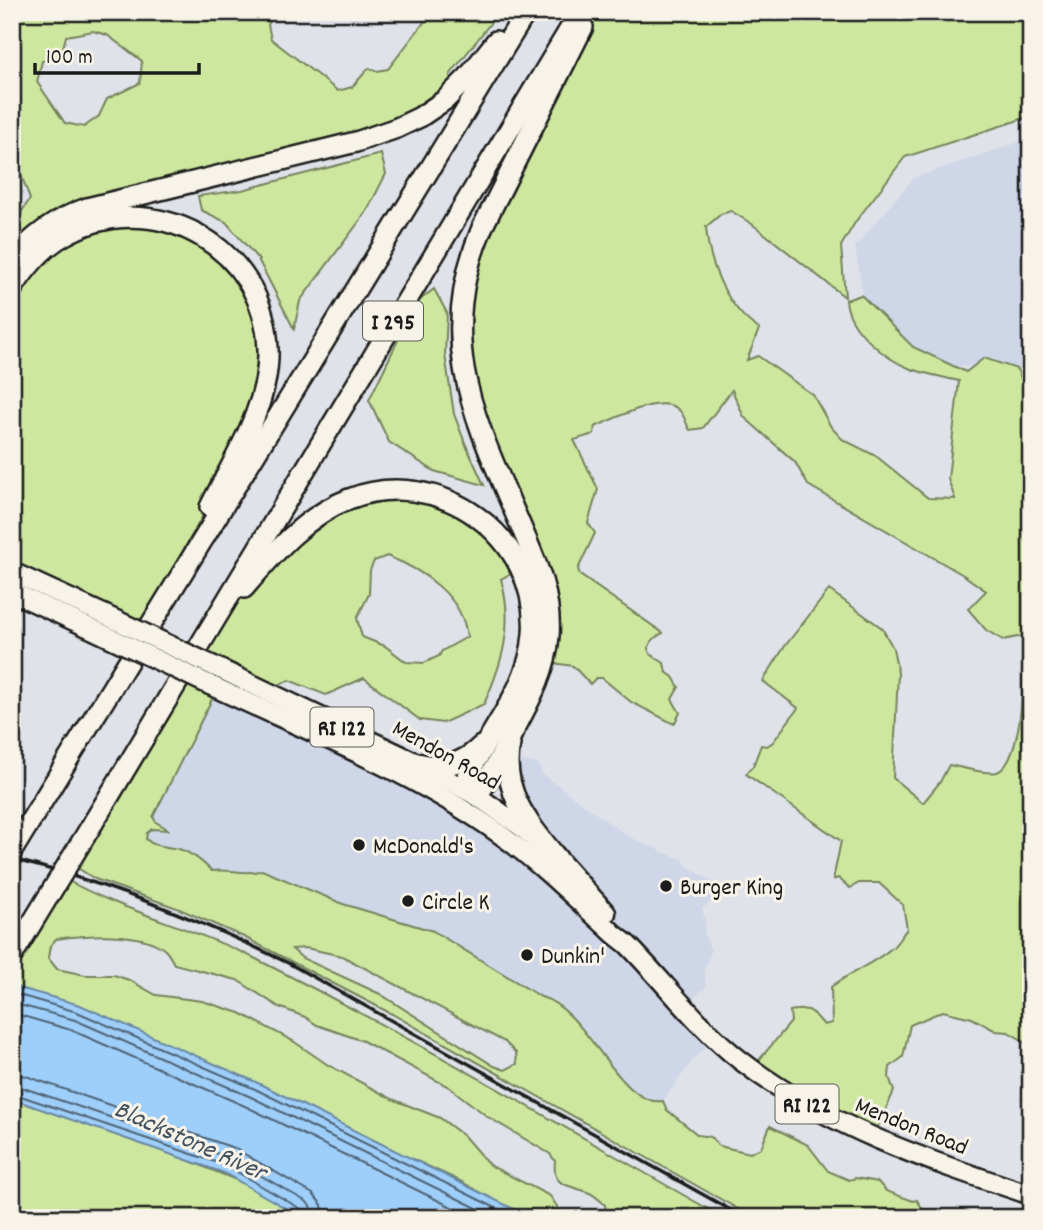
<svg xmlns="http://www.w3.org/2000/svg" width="1043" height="1230" viewBox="0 0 1043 1230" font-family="Dekko,sans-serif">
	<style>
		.built { fill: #ced6e8 }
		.green { fill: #cde89e; stroke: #74825d; stroke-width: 2; fill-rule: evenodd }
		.water { fill: #9ecffb; stroke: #6a87a2; stroke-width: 2 }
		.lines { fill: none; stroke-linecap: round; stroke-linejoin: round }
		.shore { stroke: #506475; stroke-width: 2 }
		.major-casing { stroke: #1c1c1c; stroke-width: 23 }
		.highway-casing { stroke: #1c1c1c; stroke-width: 24 }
		.major { stroke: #f7f3e8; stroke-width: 18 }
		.highway { stroke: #f7f3e8; stroke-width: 19 }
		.rail { stroke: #1c1c1c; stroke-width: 3.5 }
		.major-bridge-casing { stroke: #1c1c1c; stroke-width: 23; stroke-linecap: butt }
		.highway-bridge-casing { stroke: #1c1c1c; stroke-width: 24; stroke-linecap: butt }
		.major-bridge { stroke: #f7f3e8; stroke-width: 18 }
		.highway-bridge { stroke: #f7f3e8; stroke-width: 19 }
		.poi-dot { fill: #1c1c1c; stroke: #f7f3e8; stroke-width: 2.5 }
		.labels { text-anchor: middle; stroke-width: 6; stroke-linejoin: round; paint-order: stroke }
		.shield { fill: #f7f3e8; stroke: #5e5c59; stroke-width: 2 }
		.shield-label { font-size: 23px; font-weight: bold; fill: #1c1c1c }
		.street-label { font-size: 24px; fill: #1c1c1c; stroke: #f7f3e8 }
		.poi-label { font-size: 24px; fill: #1c1c1c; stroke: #f7f3e8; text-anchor: start }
		.water-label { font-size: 26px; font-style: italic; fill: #43525f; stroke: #f7f3e8 }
	</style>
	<rect width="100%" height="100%" fill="#dfe2e8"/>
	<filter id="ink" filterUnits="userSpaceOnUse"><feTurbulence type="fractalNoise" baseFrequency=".0143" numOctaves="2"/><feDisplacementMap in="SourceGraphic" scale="14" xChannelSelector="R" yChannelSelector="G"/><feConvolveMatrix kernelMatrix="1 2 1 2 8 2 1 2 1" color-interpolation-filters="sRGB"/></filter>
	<g filter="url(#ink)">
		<g class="built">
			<polygon points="1031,138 1031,370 940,365 868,325 855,247 914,178"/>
			<polygon points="194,663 355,734 536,841 512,760 538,764 542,774 620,831 649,847 654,846 663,853 682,858 687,866 713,882 717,883 718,887 712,901 702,908 705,920 704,934 711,951 704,969 706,986 685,1008 714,1040 694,1058 663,1101 656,1102 626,1087 622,1077 606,1063 592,1038 555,1000 541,997 343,904 262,870 252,873 226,869 212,872 194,855 178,849 152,845 146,839 147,833 152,829 167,829 153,817 216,691 190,678"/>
		</g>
		<g class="green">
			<path d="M12,12H274L268,25L271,39L338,91L352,87L369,68L377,71L388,69L432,12H499L450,75L452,97L421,120L156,192L12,265V219L18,217L30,199L22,177L12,172ZM93,31L107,35L142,61L140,83L107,99L99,116L84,127L65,123L37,82L42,61L61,56L66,36Z"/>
			<path d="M598,12H1031V116L905,157L856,221L841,246L845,297L752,224L731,211L721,214L706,227C709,265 727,308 759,329L747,360L758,356L813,395L831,427L842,439L876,456L928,498L955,499L948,479L959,381C943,377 926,374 911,369C885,359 848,329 846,300L861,295L913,347L966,372L984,358L1017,369L1024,385H1031V1045L1008,1032L996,1031L972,1018L943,1011L910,1025L903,1057L890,1067L889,1077L894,1091L872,1140L754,1066L791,1022L790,1011C813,1007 810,1010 824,1025L832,1023L831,987C850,972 874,964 893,947C898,942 902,935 907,929L903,905L879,883H859L850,888L838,878L833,880L841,841L746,774L753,766L761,745L767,746L773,742L798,708L763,681L785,646L829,590L882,628L893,648L898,673L893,778L923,803L940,782L949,765C960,767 987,775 997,772C1023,763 1023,674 1025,649L1023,636L1003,640L996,636L986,630L968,609L986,591L965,576L808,485L795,462L744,417L732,390L703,428L690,430C686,424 684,414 679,410C661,393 614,419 595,427L594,434L574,440L598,489L588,523L595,533L578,569L580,575L663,633L653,639L648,648L650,654L664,663L666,672L673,677L679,687L672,699L680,713L674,724L631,702L602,678H596L590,684L573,666L547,662L519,522L462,341L481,235L568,64Z"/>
			<polygon points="381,154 386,174 367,211 300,301 294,329 258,259 226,222 201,210 198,196 242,190"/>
			<polygon points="159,220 232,264 269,351 242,445 140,628 12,573 12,294 29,269 83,231"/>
			<polygon points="434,289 447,313 445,355 454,414 465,443 484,485 434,471 389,442 369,400 416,303"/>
			<path d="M368,496L451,503L519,569L501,579C514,624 503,662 484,704L443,723L420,720L364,678L326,695L289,680L265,691L197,657L224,611L286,545ZM387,556C423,570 463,596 467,637L442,651L439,656L424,663L406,662L385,646L362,637L357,618L369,594L370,570L374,561Z"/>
			<path d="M185,678L216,691L153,817L156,822L169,830L152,829L147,833L146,839C155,848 167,846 179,849C193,853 202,862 212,871C229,868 246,876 262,870L343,904L433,931L541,997C588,1009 619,1108 663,1101L667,1110L698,1135L711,1137L719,1146L750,1153L761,1148L770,1126L808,1145L828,1171L849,1180L856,1178L878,1182L886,1191L913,1201L917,1200L928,1218H754L392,1014L246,938L177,908L95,879L73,865ZM306,948L342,956L505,1042L516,1053L517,1064L505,1070L494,1066L380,994L302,958L292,949Z"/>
			<path d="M63,878C121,911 192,927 254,958C414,1038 568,1130 724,1218H602L606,1214L605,1205C600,1200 594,1194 587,1192C568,1184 552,1188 555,1161L550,1154L488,1117L449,1087L363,1041L317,1025L305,1017L279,1007L237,980L174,964C172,960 169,954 165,950C142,930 85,935 56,939L50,946L48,958L57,969L85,975H114L129,980L156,995L202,1001L240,1013L293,1041L328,1065L392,1099L440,1118L464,1136L489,1165L550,1196L558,1208L550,1218H525L460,1181L410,1158L12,995V959Z"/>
			<polygon points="12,1091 32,1096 263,1191 310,1218 12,1218"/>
		</g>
		<polygon class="water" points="12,986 80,1005 258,1083 532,1218 303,1218 224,1173 12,1099"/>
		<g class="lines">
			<g class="shore">
				<polyline points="12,993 77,1012 255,1089 516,1218"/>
				<polyline points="12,1003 75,1020 251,1097 497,1218"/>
				<polyline points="12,1013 71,1030 247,1107 474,1218"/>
				<polyline points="12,1073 23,1075 234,1148 313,1194 322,1205 324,1218"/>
				<polyline points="12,1084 230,1158 307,1202 312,1209 313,1218"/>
				<polyline points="12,1093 227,1166 301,1209 305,1218"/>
			</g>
			<defs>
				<g id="major">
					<polyline points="12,572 103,614"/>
					<polyline points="12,592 94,630"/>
					<polyline points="220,669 417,763 477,796 520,826 557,858 606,913"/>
					<path d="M210,685C307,731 414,772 501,835C540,863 574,897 609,929C615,936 623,940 629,946C666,984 698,1027 740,1060C826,1127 929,1161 1031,1195"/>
				</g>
				<g id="highway">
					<path d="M12,261C32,236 56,219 87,208L356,142L397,128L420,117L445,100L468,77L496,41"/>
					<path d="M12,289C26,268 41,249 63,236C152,184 265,246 268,349C270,405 234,458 210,507"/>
					<path d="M244,588C274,553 305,516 349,499C439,464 540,537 533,634C529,692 484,735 463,787"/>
					<path d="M510,744C500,791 529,824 557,858"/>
					<path d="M417,763C442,770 463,764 481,746"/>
					<path d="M477,796C490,778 499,759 509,740C526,707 546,675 549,636C552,597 537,564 522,529C477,423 433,344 482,228L583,27"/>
					<polyline points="93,823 580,12"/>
					<polyline points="12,851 526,12"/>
				</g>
			</defs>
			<use href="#major" class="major-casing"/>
			<use href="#highway" class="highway-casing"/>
			<use href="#major" class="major"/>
			<use href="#highway" class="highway"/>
			<path class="rail" d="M12,859C108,883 201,920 290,964L745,1218"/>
			<defs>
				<g id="major-bridge">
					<polyline points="103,614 220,669"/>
					<polyline points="94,630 210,685"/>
				</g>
				<polyline id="highway-bridge" points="12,956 93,823"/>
			</defs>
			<use href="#major-bridge" class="major-bridge-casing"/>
			<use href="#highway-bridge" class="highway-bridge-casing"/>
			<use href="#major-bridge" class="major-bridge"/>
			<use href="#highway-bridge" class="highway-bridge"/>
		</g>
	</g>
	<g class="poi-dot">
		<circle cx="359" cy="845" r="7"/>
		<circle cx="666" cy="886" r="7"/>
		<circle cx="408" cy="901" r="7"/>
		<circle cx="527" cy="955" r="7"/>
	</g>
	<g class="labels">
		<g class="shield">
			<rect x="363" y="301.5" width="60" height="39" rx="5"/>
			<rect x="310.5" y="707.5" width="63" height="39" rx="5"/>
			<rect x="775.5" y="1084.5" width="63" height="39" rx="5"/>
		</g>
		<g class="shield-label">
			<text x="393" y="329">I 295</text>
			<text x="342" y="735">RI 122</text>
			<text x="807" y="1112">RI 122</text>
		</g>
		<g class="street-label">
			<text transform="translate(447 754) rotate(29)" y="8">Mendon Road</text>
			<text transform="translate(912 1125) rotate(22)" y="8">Mendon Road</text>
		</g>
		<g class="poi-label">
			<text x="373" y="853">McDonald's</text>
			<text x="680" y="894">Burger King</text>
			<text x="422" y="909">Circle K</text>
			<text x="541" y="963">Dunkin'</text>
		</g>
		<g class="water-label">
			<text transform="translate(191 1139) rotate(24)" y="9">Blackstone River</text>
		</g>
	</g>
	<rect width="1043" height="1230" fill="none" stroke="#f7f3e8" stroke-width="42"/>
	<rect x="21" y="21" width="1001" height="1188" fill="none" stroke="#1c1c1c" stroke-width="2.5" filter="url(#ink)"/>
	<path d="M35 63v10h164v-10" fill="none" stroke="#1c1c1c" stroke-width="3.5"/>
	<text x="46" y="63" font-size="21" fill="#1c1c1c" stroke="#f7f3e8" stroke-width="5" paint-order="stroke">100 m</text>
</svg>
